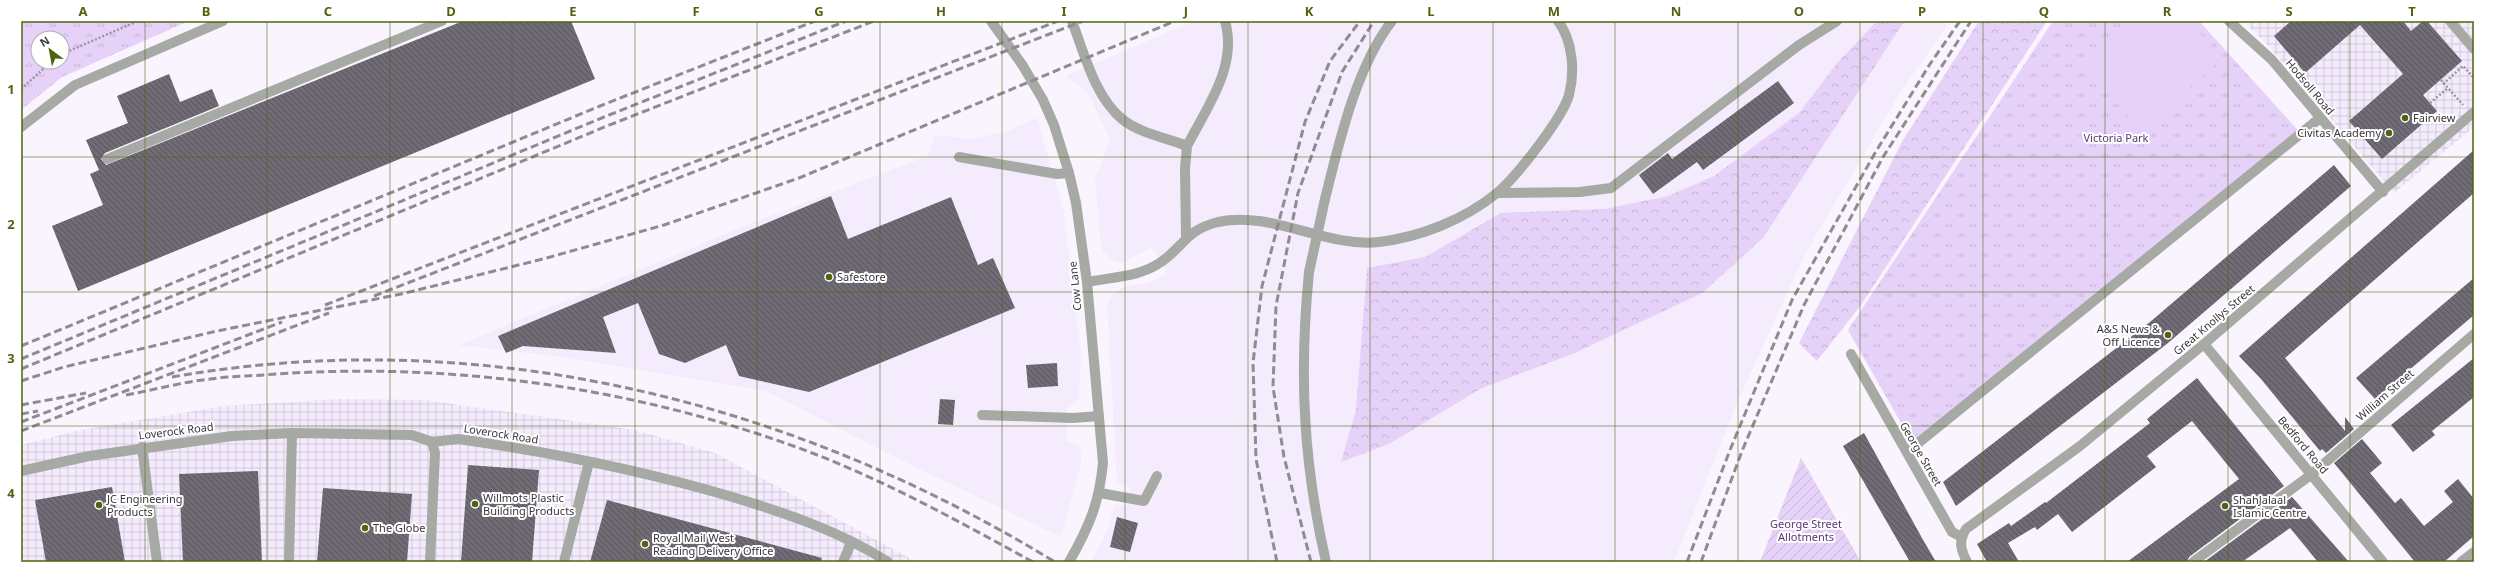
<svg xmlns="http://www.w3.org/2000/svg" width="2495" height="583" viewBox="0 0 2495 583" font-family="'Noto Sans',sans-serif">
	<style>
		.built { fill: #f4ebfd }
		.industrial { fill: url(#industrial-grid) }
		.grass { fill: url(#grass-tufts); fill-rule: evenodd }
		.forest { fill: url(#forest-crowns) }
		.garden { fill: url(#garden-furrows) }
		.pitch { fill: #e6d2f8 }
		.building { fill: url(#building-back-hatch) }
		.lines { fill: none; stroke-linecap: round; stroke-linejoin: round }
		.path { stroke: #99959c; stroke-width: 2.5; stroke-dasharray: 2 2; stroke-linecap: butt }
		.minor { stroke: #a7a9a4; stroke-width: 10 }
		.rail { stroke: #8e8b91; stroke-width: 3; stroke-dasharray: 8 4; stroke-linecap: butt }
		.minor-bridge { stroke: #a7a9a4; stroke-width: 10 }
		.grid { fill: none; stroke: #4e6411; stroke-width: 1; stroke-opacity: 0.55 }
		.poi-dot { fill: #4e6411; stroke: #fff; stroke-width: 1.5 }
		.labels { text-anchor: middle; stroke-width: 4; stroke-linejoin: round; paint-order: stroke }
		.street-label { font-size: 11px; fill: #39373b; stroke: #fff }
		.poi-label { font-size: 11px; fill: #39373b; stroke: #fff; text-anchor: start }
		.park-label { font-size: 11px; fill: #5a3676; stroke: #fff }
		.neatline { fill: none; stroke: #4e6411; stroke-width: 1.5 }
		.grid-label { font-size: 13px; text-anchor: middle; font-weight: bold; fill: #4e6411 }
	</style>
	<defs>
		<pattern id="industrial-grid" width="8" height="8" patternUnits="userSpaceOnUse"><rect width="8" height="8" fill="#f4ebfd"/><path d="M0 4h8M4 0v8" fill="none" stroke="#d2cada"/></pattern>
		<pattern id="grass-tufts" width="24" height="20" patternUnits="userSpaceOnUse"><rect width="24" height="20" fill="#e6d2f8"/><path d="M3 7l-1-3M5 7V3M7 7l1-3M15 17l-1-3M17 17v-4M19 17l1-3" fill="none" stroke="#c6b5d6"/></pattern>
		<pattern id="forest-crowns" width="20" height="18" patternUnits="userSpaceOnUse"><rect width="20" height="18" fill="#e6d2f8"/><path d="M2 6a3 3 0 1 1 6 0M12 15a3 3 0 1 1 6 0" fill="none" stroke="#c6b5d6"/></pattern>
		<pattern id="garden-furrows" width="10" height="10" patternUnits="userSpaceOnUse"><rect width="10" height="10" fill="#e6d2f8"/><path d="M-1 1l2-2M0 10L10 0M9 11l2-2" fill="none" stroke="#c6b5d6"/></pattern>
		<pattern id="building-back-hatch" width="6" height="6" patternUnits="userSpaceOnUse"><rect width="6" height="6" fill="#706b75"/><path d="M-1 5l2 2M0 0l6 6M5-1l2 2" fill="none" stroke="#58545c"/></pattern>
	</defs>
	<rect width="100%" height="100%" fill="#f9f4fd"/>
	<g class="built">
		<polygon points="1194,21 1950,21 1898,96 1804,256 1736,405 1674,562 1091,562 1108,529 1115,504 1126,506 1131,488 1117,482 1107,304 1113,294 1123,287 1147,283 1167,274 1157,253 1150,248 1122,263 1115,262 1104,253 1101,245 1095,179 1110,140 1089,94 1066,76"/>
		<polygon points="1037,118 1063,208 1081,353 1079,395 1077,401 1067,407 1067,442 1079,445 1081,451 1081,464 1061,537 911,465 766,391 554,356 459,345 749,224 928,156 935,135 969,139 1005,132"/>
	</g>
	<g class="industrial">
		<polygon points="2243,21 2474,21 2474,127 2394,193 2267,44"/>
		<polygon points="339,399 425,400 635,430 715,453 917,562 21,562 21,445 76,431 224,406"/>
	</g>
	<g class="grass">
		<path d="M21,21H189L62,77L21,110ZM38,38H62V62H38Z"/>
		<polygon points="2053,21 2199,21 2304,137 1916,449 1848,330"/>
	</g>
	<g class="forest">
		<polygon points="1877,21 1903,23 1763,238 1702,293 1575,353 1482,388 1389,444 1341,462 1356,410 1367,268 1425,257 1501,213 1605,209 1668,196 1714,176 1799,113 1838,62"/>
		<polygon points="1979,21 2047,21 1861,305 1817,361 1799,343 1903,140"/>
	</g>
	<polygon class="garden" points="1801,458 1861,562 1760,562"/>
	<polygon class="pitch" points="2132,21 2190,21 2222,59 2140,130 2083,63"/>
	<g class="building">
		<polygon points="463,21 571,21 595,79 78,291 52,226 103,205 90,174 99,170 86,140 128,123 117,96 169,74 180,102 212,89 219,106 105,153 101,159 106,165"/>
		<polygon points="2291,21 2403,21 2411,31 2423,21 2427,21 2462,61 2423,95 2437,111 2382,159 2349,121 2403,74 2360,25 2305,73 2274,36"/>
		<polygon points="1778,81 1794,103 1703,170 1697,162 1653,194 1639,175 1668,153 1672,159"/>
		<polygon points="2474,150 2474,193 2285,358 2345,431 2345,417 2354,429 2326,453 2322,449 2320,451 2261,379 2239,356"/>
		<polygon points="2334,165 2351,186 2168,343 1956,506 1943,482 2150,322"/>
		<polygon points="831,196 848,239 951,197 978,265 993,258 1015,308 809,392 739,376 726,345 685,363 659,354 638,303 603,317 616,353 523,346 506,353 498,336"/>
		<polygon points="2474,278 2474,315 2375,399 2356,378"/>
		<polygon points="2474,358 2474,397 2432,431 2435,435 2413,452 2391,425"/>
		<polygon points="1057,363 1058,386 1028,388 1026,365"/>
		<polygon points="2197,378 2284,486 2189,557 2187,562 2127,562 2239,479 2192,421 2147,456 2156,467 2072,532 2058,514 2037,530 2035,527 2008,543 2019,562 1987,562 1977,544 2009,523 2011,526 2045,502 2046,503 2150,423 2147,419"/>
		<polygon points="940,399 955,400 953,425 938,424"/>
		<polygon points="1864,433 1922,538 1936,562 1910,562 1843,446"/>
		<polygon points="2362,439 2382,463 2370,473 2395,503 2401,498 2424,526 2453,502 2444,491 2458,479 2474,499 2474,536 2444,562 2415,562 2334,463"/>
		<polygon points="468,465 539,470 532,562 461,562"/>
		<polygon points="258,471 262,562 183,562 179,474"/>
		<polygon points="112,487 125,562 46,562 35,500"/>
		<polygon points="323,488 412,494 407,562 317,562"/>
		<polygon points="2292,497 2349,562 2318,562 2290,528 2242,562 2204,562"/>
		<polygon points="607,500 822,558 821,562 590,562"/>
		<polygon points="1117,517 1138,523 1130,552 1110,547"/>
	</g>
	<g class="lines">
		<g class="path">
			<polyline points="62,54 138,21"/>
			<polyline points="2441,80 2463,105"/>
			<polyline points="2443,84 2463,66 2474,78"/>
			<polyline points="21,89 51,62"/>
			<polyline points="2430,103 2448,88"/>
		</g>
		<g class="minor">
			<path d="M991,21L1023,66L1043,100L1054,125L1069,173L1076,203L1087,282L1103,463C1099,504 1089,527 1069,562"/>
			<path d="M1072,21C1084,53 1095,97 1122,119C1139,133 1167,138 1187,146C1207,107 1238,66 1225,21"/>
			<polyline points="2229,21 2272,60 2383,192"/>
			<polyline points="2450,21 2474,49"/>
			<polyline points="21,127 75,85 223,21"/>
			<polyline points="959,157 1057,174 1069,173"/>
			<polyline points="107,159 442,21"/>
			<polyline points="1497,193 1580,192 1611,188 1799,45 1837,21"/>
			<path d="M1325,199C1339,143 1356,67 1392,21"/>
			<polyline points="1186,237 1185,169 1187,146"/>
			<path d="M1309,272C1299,374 1303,462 1326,562"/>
			<path d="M1087,282C1112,277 1140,277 1161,262C1184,246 1186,230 1218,222C1272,210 1325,248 1379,242C1420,237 1464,220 1497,193C1516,177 1562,119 1569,95C1575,72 1573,41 1558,21"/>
			<polyline points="2204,344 2383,562"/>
			<polyline points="1851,354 1952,532 1962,537"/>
			<polyline points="982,415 1073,418 1099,416"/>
			<polyline points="142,447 157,562"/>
			<polyline points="1907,452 2320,118"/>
			<path d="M21,471L89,456L232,436L292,433L412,435L432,442L458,439C550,452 640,470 729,496C783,512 840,531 888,562"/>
			<polyline points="1100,493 1144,501 1157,476"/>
			<polyline points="289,562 292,433"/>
			<polyline points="430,562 435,453 432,442"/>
			<polyline points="564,562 589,462"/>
			<polyline points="843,562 851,543"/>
			<path d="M1967,562C1961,550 1958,542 1966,529L2080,446L2204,344L2474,112"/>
			<polyline points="2193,562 2312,474 2474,334"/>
			<polyline points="2461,562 2474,552"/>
		</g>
		<g class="rail">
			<polyline points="374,296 1083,21"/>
			<polyline points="325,305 1058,21"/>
			<polyline points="21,346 600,106 815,21"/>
			<polyline points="21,359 604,117 846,21"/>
			<polyline points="21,369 607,126 874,21"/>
			<path d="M172,377C480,323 790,400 1055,562"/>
			<polyline points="21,381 64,367 217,331 401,294 543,259 664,225 799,178 1175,21"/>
			<path d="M126,395C154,390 182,382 210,379C232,376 254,376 276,374C456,362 638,388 807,451C886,481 960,522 1033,562"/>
			<polyline points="21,405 86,393"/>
			<polyline points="21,414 38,411"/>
			<polyline points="21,422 282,322"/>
			<polyline points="21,431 329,313"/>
			<polyline points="1277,562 1256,459 1253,363 1262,286 1305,122 1330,61 1360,21"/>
			<polyline points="1311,562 1284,457 1273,387 1276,306 1298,193 1342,72 1374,21"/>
			<polyline points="1687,562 1730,450 1792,300 1875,153 1930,64 1960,21"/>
			<polyline points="1701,562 1742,451 1804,305 1883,157 1971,21"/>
		</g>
		<polyline class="minor-bridge" points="1309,272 1325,199"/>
	</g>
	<path class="grid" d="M145,21V562M267,21V562M390,21V562M512,21V562M635,21V562M757,21V562M880,21V562M1002,21V562M1125,21V562M1248,21V562M1370,21V562M1493,21V562M1615,21V562M1738,21V562M1860,21V562M1983,21V562M2105,21V562M2228,21V562M2350,21V562M21,157H2474M21,292H2474M21,426H2474"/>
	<g class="poi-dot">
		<circle cx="2405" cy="118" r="4"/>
		<circle cx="2389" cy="133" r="4"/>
		<circle cx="829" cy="277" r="4"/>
		<circle cx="2168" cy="335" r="4"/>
		<circle cx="475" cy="504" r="4"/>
		<circle cx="99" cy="505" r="4"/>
		<circle cx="2225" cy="506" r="4"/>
		<circle cx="365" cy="528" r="4"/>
		<circle cx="645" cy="544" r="4"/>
	</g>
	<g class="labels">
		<g class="street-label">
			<text transform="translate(2310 87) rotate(50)" y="4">Hodsoll Road</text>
			<text transform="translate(1075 286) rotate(-96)" y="4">Cow Lane</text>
			<text transform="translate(2214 320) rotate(-40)" y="4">Great Knollys Street</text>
			<text transform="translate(2385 395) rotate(-41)" y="4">William Street</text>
			<text transform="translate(176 431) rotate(-7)" y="4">Loverock Road</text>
			<text transform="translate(501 434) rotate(9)" y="4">Loverock Road</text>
			<text transform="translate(2303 445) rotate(50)" y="4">Bedford Road</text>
			<text transform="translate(1921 454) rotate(60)" y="4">George Street</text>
		</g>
		<g class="poi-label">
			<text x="2413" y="122">Fairview</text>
			<text x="2381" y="137" text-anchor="end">Civitas Academy</text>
			<text x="837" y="281">Safestore</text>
			<text x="2160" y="333" text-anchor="end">A&amp;S News &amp;<tspan x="2160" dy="13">Off Licence</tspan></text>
			<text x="483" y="502">Willmots Plastic<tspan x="483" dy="13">Building Products</tspan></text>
			<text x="107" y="503">JC Engineering<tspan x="107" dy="13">Products</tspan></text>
			<text x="2233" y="504">ShahJalaal<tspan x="2233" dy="13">Islamic Centre</tspan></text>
			<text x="373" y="532">The Globe</text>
			<text x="653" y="542">Royal Mail West<tspan x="653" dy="13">Reading Delivery Office</tspan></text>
		</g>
		<g class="park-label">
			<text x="2116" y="142">Victoria Park</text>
			<text x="1806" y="528">George Street<tspan x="1806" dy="13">Allotments</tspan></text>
		</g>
	</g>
	<rect width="2495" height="583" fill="none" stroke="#ffffff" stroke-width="44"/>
	<g transform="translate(50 50) rotate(328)"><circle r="19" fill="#ffffff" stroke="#b0afb1"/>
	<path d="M0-3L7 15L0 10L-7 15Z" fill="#4e6411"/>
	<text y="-6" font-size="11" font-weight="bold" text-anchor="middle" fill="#39373b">N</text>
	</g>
	<rect x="22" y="22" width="2451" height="539" class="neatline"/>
	<g class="grid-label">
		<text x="83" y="16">A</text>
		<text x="206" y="16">B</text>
		<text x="328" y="16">C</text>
		<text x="451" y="16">D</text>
		<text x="573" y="16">E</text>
		<text x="696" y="16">F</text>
		<text x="819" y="16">G</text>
		<text x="941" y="16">H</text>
		<text x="1064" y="16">I</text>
		<text x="1186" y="16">J</text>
		<text x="1309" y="16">K</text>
		<text x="1431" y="16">L</text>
		<text x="1554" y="16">M</text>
		<text x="1676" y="16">N</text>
		<text x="1799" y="16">O</text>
		<text x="1922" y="16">P</text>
		<text x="2044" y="16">Q</text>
		<text x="2167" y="16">R</text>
		<text x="2289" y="16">S</text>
		<text x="2412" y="16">T</text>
		<text x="11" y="94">1</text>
		<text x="11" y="229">2</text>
		<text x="11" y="363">3</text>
		<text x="11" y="498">4</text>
	</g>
</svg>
